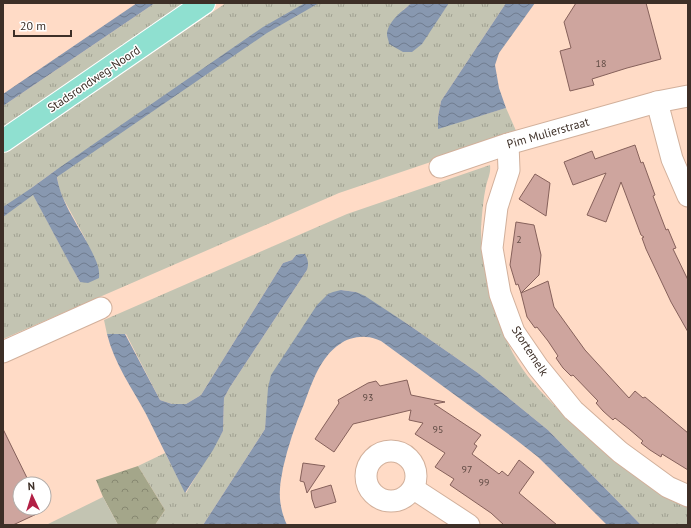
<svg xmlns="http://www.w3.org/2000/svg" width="691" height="528" viewBox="0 0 691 528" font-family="'PT Sans',sans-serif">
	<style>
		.grass { fill: url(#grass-tufts); fill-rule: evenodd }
		.forest { fill: url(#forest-crowns) }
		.park { fill: #c3c4b2 }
		.water { fill: url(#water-waves) }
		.building { fill: #cea59e; stroke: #86615b }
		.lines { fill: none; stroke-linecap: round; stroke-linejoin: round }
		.street-casing { stroke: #d2b09b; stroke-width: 23 }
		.primary-casing { stroke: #fff; stroke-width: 24 }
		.street { stroke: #fff; stroke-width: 21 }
		.primary { stroke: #8fe0d0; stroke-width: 22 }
		.labels { text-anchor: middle; stroke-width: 3; stroke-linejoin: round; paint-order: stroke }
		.number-label { font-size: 10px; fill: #614c45 }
		.street-label { font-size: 12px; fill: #3d2f27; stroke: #fff }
	</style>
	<defs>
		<pattern id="grass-tufts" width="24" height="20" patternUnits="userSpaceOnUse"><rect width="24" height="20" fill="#c3c4b2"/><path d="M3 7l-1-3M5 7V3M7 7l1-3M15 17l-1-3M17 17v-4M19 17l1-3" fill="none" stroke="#a0a091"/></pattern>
		<pattern id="forest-crowns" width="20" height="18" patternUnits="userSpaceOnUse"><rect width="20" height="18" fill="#a4a68a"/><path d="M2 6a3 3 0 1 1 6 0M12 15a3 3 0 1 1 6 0" fill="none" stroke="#878871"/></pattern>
		<pattern id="water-waves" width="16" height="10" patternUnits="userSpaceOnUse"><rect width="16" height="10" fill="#8898b0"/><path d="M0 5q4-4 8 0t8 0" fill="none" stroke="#707c8f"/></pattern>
	</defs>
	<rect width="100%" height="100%" fill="#ffdbc6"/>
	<g class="grass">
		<polygon points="155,3 188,3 3,129 3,106"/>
		<path d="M226,3H412L403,10L435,23L449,3H506L441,101L438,117V128L506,108L517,133L339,193L3,339V153ZM56,170L59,188L63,198L86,240L80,282L30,189Z"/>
		<path d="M490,165C491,173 488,178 486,186C483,200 482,214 481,228C481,250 485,270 490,291C497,316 505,341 518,362C530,382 548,399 564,415L688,497V525H641L548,430L478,373L409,325L356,292L341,290L266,420L265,429L203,525H155L165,510L138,466L165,453L186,493L223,431L224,398L230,387L307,270L296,255L292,260L283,263L201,395L186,404H172L160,400L126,334H107L104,320L347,214Z"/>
	</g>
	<polygon class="forest" points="138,466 165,510 155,525 118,525 103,497 96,480"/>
	<polygon class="park" points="103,497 118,525 46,525"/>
	<g class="water">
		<polygon points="137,3 155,3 3,106 3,94"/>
		<path d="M305,3H319L267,33L57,177C61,204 80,227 92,252C96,261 100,267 99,278L88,283L80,282L70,264L33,195L3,217V207L30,189L56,170L263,27Z"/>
		<path d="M412,3H449L422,44L412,52H403L389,44C389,41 387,37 387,35C387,22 403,10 412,3Z"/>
		<polygon points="506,3 535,3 499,53 495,65 499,88 506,108 438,129 438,117 441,101"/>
		<path d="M301,254H305C308,260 309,263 307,270L230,387L224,398L223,431L213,450L185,493C172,467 159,440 146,414C132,388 114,363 107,334H125L160,400L172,404H186L201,395L283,263L292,260L296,255Z"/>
		<path d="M341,290L356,292L365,296L409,325L478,373L548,430L641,525H607L598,516L538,457L515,439L381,341C376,339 371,337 366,337C358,336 346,339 340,344C320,357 312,383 304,404C295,425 288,446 283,468C282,475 280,482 280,489C279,502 282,514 287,525H203L265,429L268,388L271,375L317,305L328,294L333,292Z"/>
	</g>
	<g class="building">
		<polygon points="576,3 646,3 661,59 627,68 592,79 594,85 570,91 560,51 571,48 564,22"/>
		<polygon points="635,145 641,163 643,162 655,195 653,196 666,230 668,229 676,248 673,249 688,280 688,332 671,302 646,249 642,238 644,237 641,235 621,182 606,222 587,215 606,173 573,185 564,162 592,151 595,159"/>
		<polygon points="535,174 550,183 546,216 519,199"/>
		<polygon points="516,222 534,225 541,255 539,275 521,293 518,284 516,285 510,265"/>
		<polygon points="548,281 554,307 585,350 629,398 635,391 643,398 645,397 688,433 688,470 662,454 661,457 650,450 641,443 643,441 629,429 615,418 613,420 603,411 596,403 598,401 573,375 571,376 563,368 556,358 558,356 548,341 537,327 535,328 527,317 521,293"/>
		<polygon points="407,380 411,395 445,402 434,404 481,435 474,444 477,446 472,454 499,474 502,471 508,476 519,460 534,472 519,493 557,525 504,525 491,513 450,485 454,479 435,467 445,453 415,434 423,423 409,420 411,410 353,424 334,452 315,439 339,403 338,400 368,383 376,381 380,386"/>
		<polygon points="3,429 30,484 20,484 20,508 42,508 43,511 13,525 3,525"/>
		<polygon points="303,463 325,466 307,493 304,482 300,481"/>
		<polygon points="331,485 336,502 315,508 312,499 311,491"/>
	</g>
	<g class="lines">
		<defs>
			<g id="street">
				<polyline points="657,102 672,159 688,196"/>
				<polyline points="508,144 509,170 497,207 492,248 500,294 514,332 538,367 573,410 620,452 668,487 688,496"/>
				<polyline points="440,167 508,144 657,102 688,96"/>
				<polyline points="3,352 101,308"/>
				<circle cx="391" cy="476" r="25"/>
				<polyline points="414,489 469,525"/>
			</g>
			<polyline id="primary" points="3,141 204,3"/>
		</defs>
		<use href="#street" class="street-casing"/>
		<use href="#primary" class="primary-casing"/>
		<use href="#street" class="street"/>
		<use href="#primary" class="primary"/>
	</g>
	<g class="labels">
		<g class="number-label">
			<text x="601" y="67">18</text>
			<text x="519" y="243">2</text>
			<text x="368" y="401">93</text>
			<text x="438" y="433">95</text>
			<text x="467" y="473">97</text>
			<text x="484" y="486">99</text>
		</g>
		<g class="street-label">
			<text transform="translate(94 79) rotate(-34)" y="4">Stadsrondweg-Noord</text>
			<text transform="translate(548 133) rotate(-16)" y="4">Pim Mulierstraat</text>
			<text transform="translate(530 351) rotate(57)" y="4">Stortemelk</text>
		</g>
	</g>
	<rect width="691" height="528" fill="none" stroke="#3d2f27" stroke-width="8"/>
	<g transform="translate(32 496) rotate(356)"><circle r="19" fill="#ffffff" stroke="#b1aca9"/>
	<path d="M0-3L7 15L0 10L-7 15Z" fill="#b22045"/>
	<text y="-6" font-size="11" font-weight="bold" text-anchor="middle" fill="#3d2f27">N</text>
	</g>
	<path d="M14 30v6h57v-6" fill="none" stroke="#3d2f27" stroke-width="2"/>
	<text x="20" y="30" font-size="12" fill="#3d2f27" stroke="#ffffff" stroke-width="3" paint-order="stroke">20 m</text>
</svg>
